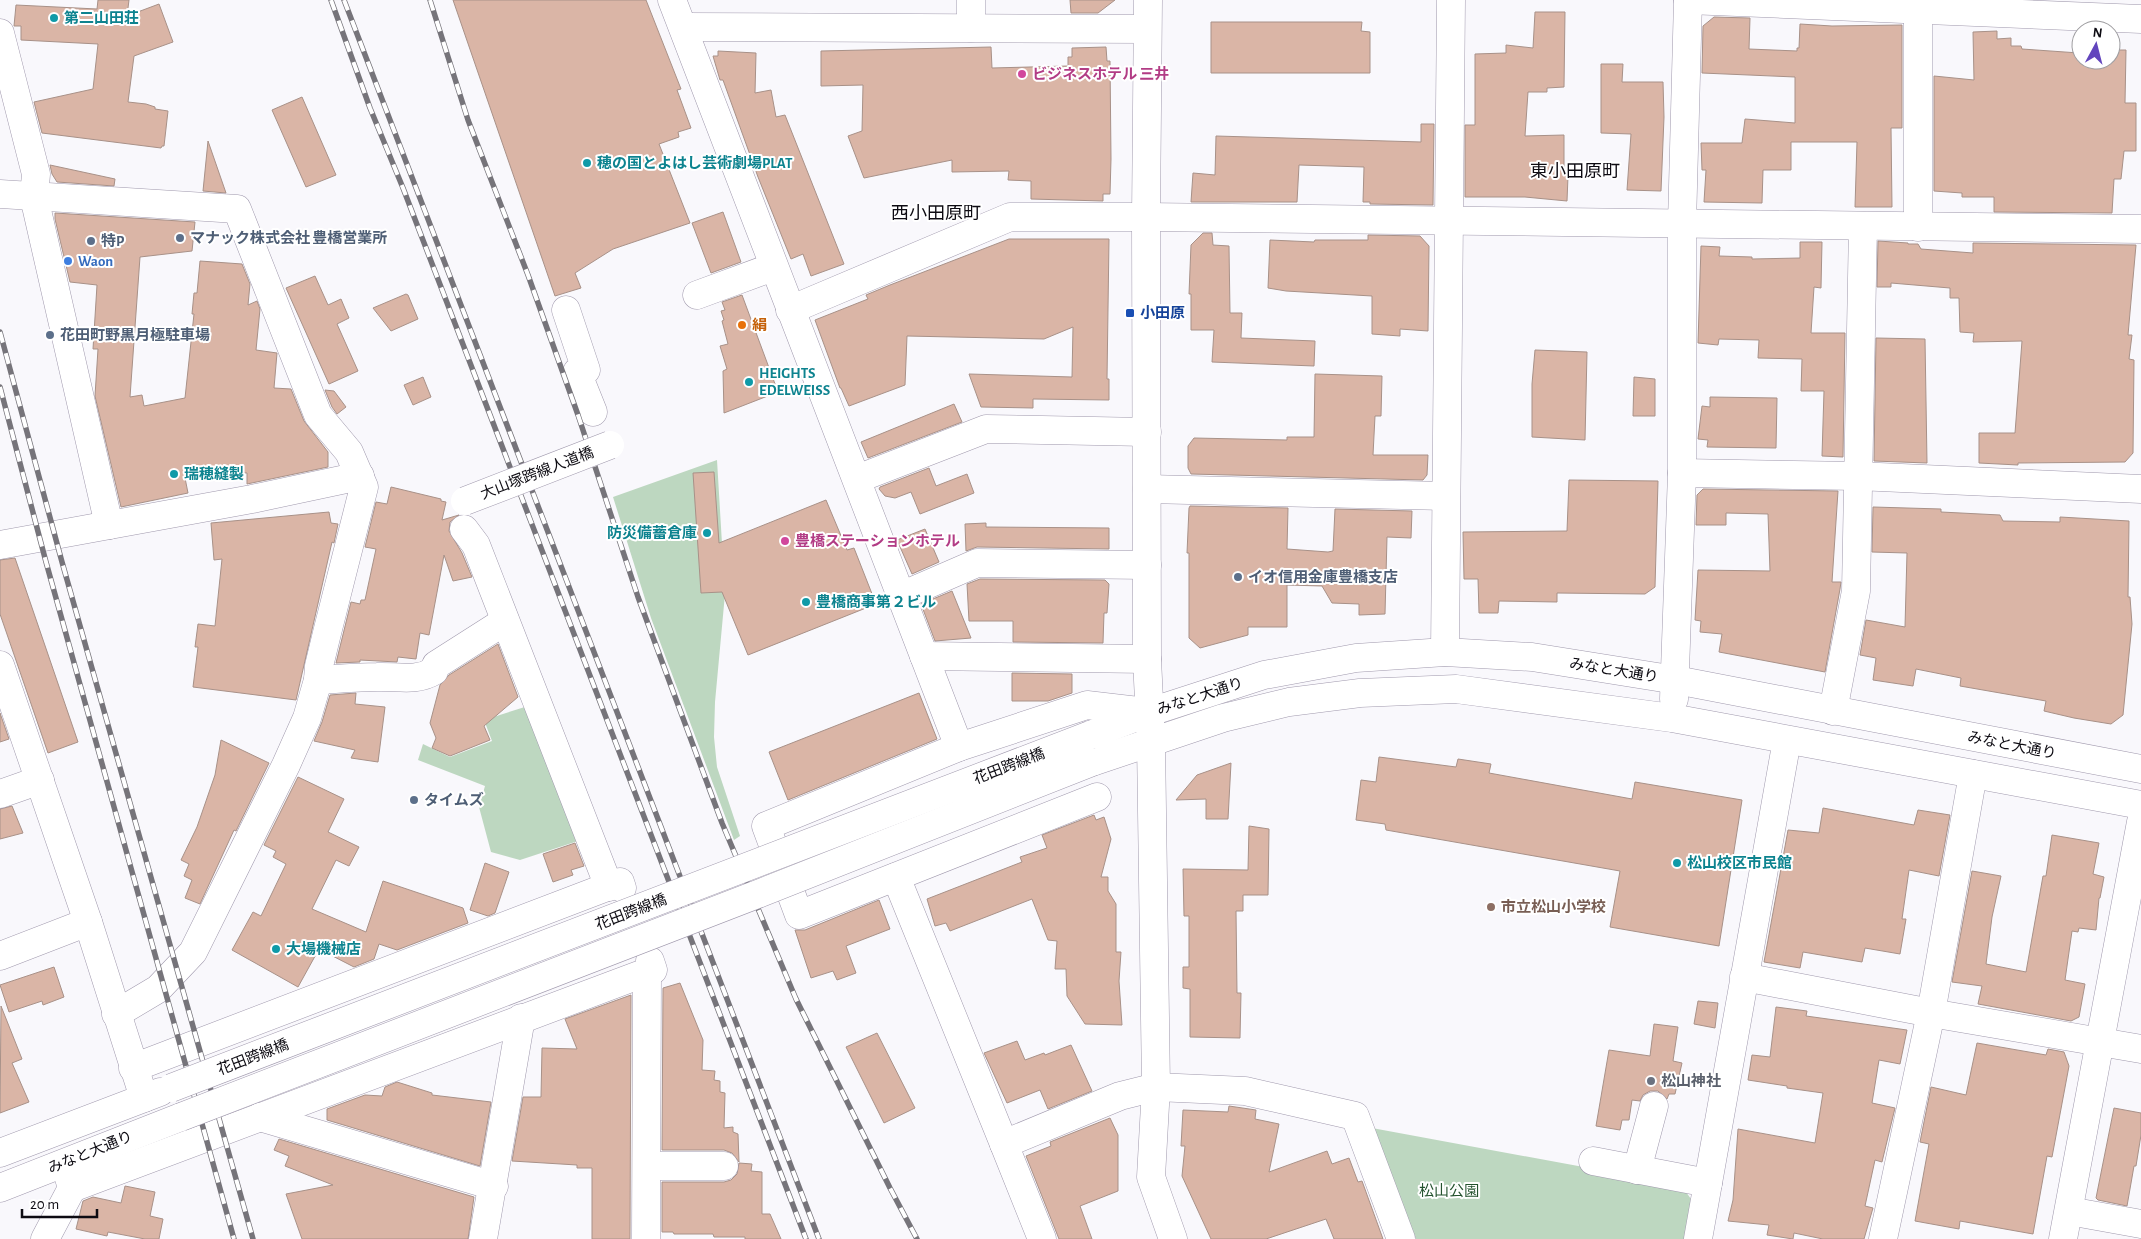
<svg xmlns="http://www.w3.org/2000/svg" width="2141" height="1239" viewBox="0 0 2141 1239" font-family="'Alegreya Sans','Noto Sans JP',sans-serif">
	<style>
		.green { fill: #bdd7c0 }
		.building { fill: #dab5a6; stroke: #a89188 }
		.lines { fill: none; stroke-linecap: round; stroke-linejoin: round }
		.minor-casing { stroke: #a099ad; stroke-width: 29 }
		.minor { stroke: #fff; stroke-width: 28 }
		.rail-casing { stroke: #76747a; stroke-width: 5.5 }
		.rail { stroke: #fff; stroke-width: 4; stroke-dasharray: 11; stroke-linecap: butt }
		.minor-bridge-casing { stroke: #a099ad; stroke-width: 29; stroke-linecap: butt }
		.minor-bridge { stroke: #fff; stroke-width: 28 }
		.culture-dot { fill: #0f9aa8; stroke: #fff; stroke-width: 2 }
		.hotel-dot { fill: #d1479c; stroke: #fff; stroke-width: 2 }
		.service-dot { fill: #5c6f8a; stroke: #fff; stroke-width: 2 }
		.shop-dot { fill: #3f7fe0; stroke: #fff; stroke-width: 2 }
		.transit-dot { fill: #1a4fb4; stroke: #fff; stroke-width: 2 }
		.food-dot { fill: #e8710a; stroke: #fff; stroke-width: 2 }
		.education-dot { fill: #8d6e63; stroke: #fff; stroke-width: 2 }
		.worship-dot { fill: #6b7280; stroke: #fff; stroke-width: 2 }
		.labels { text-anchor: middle; stroke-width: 4; stroke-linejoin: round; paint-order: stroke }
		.culture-label { font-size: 15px; font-weight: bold; fill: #0d838f; stroke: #fff; text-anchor: start }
		.hotel-label { font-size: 15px; font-weight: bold; fill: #b23c85; stroke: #fff; text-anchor: start }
		.service-label { font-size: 15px; font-weight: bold; fill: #4e5e75; stroke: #fff; text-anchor: start }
		.shop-label { font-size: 15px; font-weight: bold; fill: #366cbe; stroke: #fff; text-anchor: start }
		.transit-label { font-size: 15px; font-weight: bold; fill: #164399; stroke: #fff; text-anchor: start }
		.food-label { font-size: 15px; font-weight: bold; fill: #c56008; stroke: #fff; text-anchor: start }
		.street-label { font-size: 15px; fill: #0d0b12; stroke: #fff }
		.education-label { font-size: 15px; font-weight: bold; fill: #785e54; stroke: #fff; text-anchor: start }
		.worship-label { font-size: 15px; font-weight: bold; fill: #5b616d; stroke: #fff; text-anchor: start }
		.park-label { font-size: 15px; fill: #25532f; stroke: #fff }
		.quarter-label { font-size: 18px; fill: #0d0b12; stroke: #fff }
	</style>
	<rect width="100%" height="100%" fill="#f9f8fc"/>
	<g class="green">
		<polygon points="717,460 725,594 715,702 714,737 717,767 740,836 734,840 651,618 613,497"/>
		<polygon points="528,706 581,840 520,860 491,852 479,807 485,786 418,760 423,744 450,757 492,741 484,720"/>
		<polygon points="1372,1128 1681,1185 1691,1199 1684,1239 1416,1239"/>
	</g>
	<g class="building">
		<polygon points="98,0 129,0 127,16 159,4 173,42 134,56 128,102 146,104 155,107 155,109 168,111 164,146 162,146 161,148 42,133 34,102 93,89 98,44 21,40 21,26 14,26 16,5 97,9"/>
		<polygon points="453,0 646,0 681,89 677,90 691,128 678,132 679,137 659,144 690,223 613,249 575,273 581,288 555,296"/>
		<polygon points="1070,0 1115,0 1098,13 1071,13"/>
		<polygon points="1535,12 1565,12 1564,87 1547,88 1547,92 1528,92 1525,136 1564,135 1564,174 1568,176 1567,201 1525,197 1465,197 1465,125 1475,125 1475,54 1506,53 1506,45 1533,48"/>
		<polygon points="1714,17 1750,18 1749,49 1797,51 1797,48 1799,48 1800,24 1832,26 1902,25 1902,128 1891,128 1892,207 1855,207 1857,142 1791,142 1791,170 1763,170 1762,203 1704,202 1706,170 1702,170 1701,143 1742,143 1745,119 1795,123 1795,77 1702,73 1703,26"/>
		<polygon points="1211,22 1362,22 1361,31 1370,32 1370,73 1211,73"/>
		<polygon points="1997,31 1997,39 2011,38 2011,46 2021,46 2022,49 2079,53 2079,50 2081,50 2081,60 2111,60 2111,50 2126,50 2125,103 2136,103 2136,151 2124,151 2121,179 2114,179 2112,213 1994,212 1994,197 1962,197 1962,193 1934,191 1934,76 1974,80 1973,32"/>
		<polygon points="991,47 992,68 1068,66 1068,57 1072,57 1072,48 1106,47 1107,61 1110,61 1111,159 1110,194 1103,194 1103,201 1031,199 1031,181 1008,180 1009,171 952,172 952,160 864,178 848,136 862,131 863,85 821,86 821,51"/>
		<polygon points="718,51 756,53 755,93 771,90 776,117 785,115 844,264 811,276 803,254 791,259 758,177 723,80 720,80 713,56 718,56"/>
		<polygon points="1601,64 1623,64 1622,82 1663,82 1664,117 1661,191 1627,190 1631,134 1601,133"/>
		<polygon points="302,97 336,175 306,187 272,110"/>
		<polygon points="1421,124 1434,124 1433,205 1370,204 1370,202 1363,202 1364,167 1299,165 1297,202 1191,202 1193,173 1215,175 1216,136 1421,142"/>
		<polygon points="208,141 226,193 203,191"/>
		<polygon points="50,165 115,179 114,186 57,182 52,174"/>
		<polygon points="723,212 741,262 711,273 692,223"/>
		<polygon points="55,213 195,222 192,251 140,257 130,397 142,395 144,406 185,398 194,314 192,314 194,293 197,293 200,261 242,264 250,284 248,305 257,301 260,309 256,350 277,353 274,388 291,389 304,421 328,452 328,467 247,484 247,473 206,471 206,479 185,478 188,493 121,507 95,396 98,349 93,349 97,285 70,282 55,219"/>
		<polygon points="1203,233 1212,233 1213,245 1229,246 1230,313 1242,313 1241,338 1315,341 1314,366 1212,362 1214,330 1191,330 1191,294 1189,294 1191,245"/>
		<polygon points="1368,235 1420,236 1429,246 1428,331 1400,329 1400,336 1372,334 1372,296 1286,291 1268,288 1270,240 1314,242 1315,240 1368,240"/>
		<polygon points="1009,239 1109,239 1107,379 1109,379 1109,400 1033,399 1033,408 981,407 969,374 1072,377 1073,327 1044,339 907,336 905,385 849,406 841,388 840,388 815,320 868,299 866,295 890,285"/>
		<polygon points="1878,241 1908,243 1908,244 1918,244 1921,249 1973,253 1973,243 2136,245 2128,335 2132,335 2129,359 2134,360 2133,453 2125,462 2018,463 2018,465 1979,463 1979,433 2015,433 2022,341 1973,342 1974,333 1960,332 1959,298 1950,298 1950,288 1891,283 1891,287 1877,287"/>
		<polygon points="1800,242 1822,242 1821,288 1814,287 1811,333 1845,333 1843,457 1822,456 1824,391 1801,391 1802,359 1758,358 1759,340 1719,339 1718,345 1698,343 1701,246 1720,247 1719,256 1752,257 1752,259 1800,258"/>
		<polygon points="315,276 328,305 341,299 349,318 337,324 358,371 329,384 286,288"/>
		<polygon points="406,294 408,295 418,319 391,331 373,308"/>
		<polygon points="742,295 778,392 724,413 723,371 727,369 720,346 728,344 722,321 724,320 721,311 725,310 722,302"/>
		<polygon points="1876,338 1925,339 1927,463 1874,461"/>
		<polygon points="1535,350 1587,352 1585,440 1532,437 1532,384"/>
		<polygon points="1315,374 1382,376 1381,416 1375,416 1373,455 1428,455 1427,475 1423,480 1191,474 1188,468 1188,446 1194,438 1287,440 1287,437 1314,437"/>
		<polygon points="423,377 431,397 413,405 404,385"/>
		<polygon points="1634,377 1655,379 1655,416 1633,416"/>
		<polygon points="325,390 334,391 346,407 337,414 332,407"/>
		<polygon points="1710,397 1777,398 1776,448 1707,447 1708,440 1698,439 1702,406 1710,407"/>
		<polygon points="954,404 962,422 868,458 861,442"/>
		<polygon points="929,468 936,486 967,474 974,493 920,514 911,492 895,498 885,496 879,489 880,487"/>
		<polygon points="714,472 719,543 826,500 847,550 854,548 876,604 748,655 722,592 701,593 693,473"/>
		<polygon points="1569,480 1658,481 1655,587 1645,594 1557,593 1557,602 1499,601 1498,613 1479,613 1478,579 1464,579 1463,532 1567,531"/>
		<polygon points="391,487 441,499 441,501 446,502 442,520 459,515 450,522 449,531 462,553 472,577 453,581 444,555 429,635 420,633 416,659 398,657 397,662 360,660 360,662 336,663 351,602 360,604 361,600 365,600 376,549 365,547 376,502 387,504"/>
		<polygon points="1703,489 1838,491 1832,582 1841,582 1840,589 1825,672 1719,652 1722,634 1700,632 1701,621 1695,620 1698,570 1770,571 1768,514 1726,513 1726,525 1696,525 1697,495"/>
		<polygon points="1190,506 1288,508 1287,549 1328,552 1333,551 1335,509 1412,511 1411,538 1387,537 1385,614 1359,615 1359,604 1332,603 1322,586 1287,585 1287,627 1248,627 1248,635 1200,648 1189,638 1189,553 1187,553 1189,508"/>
		<polygon points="1873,507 1941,509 1941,512 2000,515 2003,521 2060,522 2060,517 2129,521 2128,597 2130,597 2132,624 2123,715 2111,724 2074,718 2044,711 2046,701 1960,686 1961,678 1916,669 1913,686 1873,680 1876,658 1860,655 1866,620 1905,627 1907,553 1872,552"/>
		<polygon points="329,512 331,523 338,524 334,543 332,542 296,700 193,687 198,647 195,647 198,624 215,626 222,559 214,560 211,523"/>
		<polygon points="986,523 986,527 1109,528 1109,549 977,547 966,551 965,524"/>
		<polygon points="925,529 939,562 912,574 897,540"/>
		<polygon points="15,558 78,742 48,753 0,614 0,560"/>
		<polygon points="980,579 1105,580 1109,584 1107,613 1104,613 1103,643 1013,642 1013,621 969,621 967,584"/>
		<polygon points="952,591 971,638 935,641 921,604"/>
		<polygon points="498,644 518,697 484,726 490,740 450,756 432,748 436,738 430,723 440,685 449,675"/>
		<polygon points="1012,673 1072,674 1072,693 1048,701 1012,701"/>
		<polygon points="356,693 355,704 385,707 378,762 351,758 355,750 314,741 322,722 330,695"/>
		<polygon points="919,693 937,739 788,800 769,752"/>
		<polygon points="0,713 9,739 0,742"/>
		<polygon points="221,740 269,763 236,831 234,830 200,904 185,898 192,880 184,876 189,864 181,860 197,827 215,775"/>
		<polygon points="1379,757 1456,767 1458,759 1491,764 1489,773 1632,799 1635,782 1742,800 1719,946 1610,927 1620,871 1386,830 1385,824 1356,820 1361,780 1376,782"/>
		<polygon points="1231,763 1228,819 1206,819 1206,799 1176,800 1197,775"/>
		<polygon points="298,777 344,799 328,832 359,847 349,866 336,860 312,909 366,932 383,881 463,908 468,923 397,950 379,944 374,959 354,967 319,949 298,987 232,950 253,912 261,916 286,864 273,857 276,851 264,845"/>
		<polygon points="12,806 23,833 0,839 0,809"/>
		<polygon points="1823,808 1914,825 1918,810 1950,815 1939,876 1909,870 1902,919 1906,919 1900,954 1865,948 1862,962 1803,952 1800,968 1764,962 1788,830 1819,833"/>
		<polygon points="1094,815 1096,820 1104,817 1111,839 1101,877 1108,877 1108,891 1116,904 1116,952 1121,952 1119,981 1122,1025 1085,1024 1067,996 1066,969 1055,969 1057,941 1048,940 1032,899 950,931 946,923 935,926 927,899 1022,862 1020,857 1047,848 1042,835"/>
		<polygon points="1249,826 1269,829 1268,895 1243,895 1243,911 1236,911 1237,993 1241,993 1240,1038 1190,1037 1190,989 1183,988 1183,967 1189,967 1189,916 1184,916 1183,869 1248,870"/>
		<polygon points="2052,835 2099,843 2093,874 2104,877 2100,898 2099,898 2096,930 2079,928 2078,932 2072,931 2065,980 2085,984 2079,1017 2071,1021 1978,1004 1982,986 1952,982 1972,871 2001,876 1992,917 1986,964 2026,972 2043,876 2046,876"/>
		<polygon points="575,843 584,866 571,870 573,875 553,882 543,854"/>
		<polygon points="485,863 509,872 495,913 488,916 470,910"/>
		<polygon points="879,900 890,929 846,946 856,973 837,980 833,971 811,978 795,930 805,930"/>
		<polygon points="54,967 64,997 43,1005 42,1001 9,1012 0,985"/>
		<polygon points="680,983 703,1040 702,1070 715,1071 714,1080 720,1081 720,1092 725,1093 724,1128 733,1127 733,1132 738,1134 739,1162 732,1153 724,1150 662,1150 663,988"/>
		<polygon points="631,995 630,1239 592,1239 592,1168 577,1168 577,1165 512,1161 523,1097 541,1097 542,1048 577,1049 565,1019"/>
		<polygon points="1698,1001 1718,1003 1715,1028 1694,1024"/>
		<polygon points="1,1006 22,1059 12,1063 29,1102 0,1113"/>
		<polygon points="1776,1007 1807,1011 1806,1016 1907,1030 1900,1064 1879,1060 1872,1103 1895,1108 1882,1162 1875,1160 1865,1206 1873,1208 1864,1239 1823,1239 1794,1233 1793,1239 1767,1235 1769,1225 1728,1221 1733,1200 1738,1129 1815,1143 1823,1093 1787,1088 1787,1086 1748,1080 1752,1055 1770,1057"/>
		<polygon points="1654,1024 1678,1027 1673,1061 1682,1063 1675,1094 1669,1094 1667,1099 1658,1091 1650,1091 1643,1095 1640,1101 1632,1100 1629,1120 1622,1120 1620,1130 1596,1126 1609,1050 1650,1056"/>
		<polygon points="877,1033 915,1108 884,1123 846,1047"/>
		<polygon points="1017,1041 1025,1060 1044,1053 1045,1055 1071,1045 1092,1091 1048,1109 1040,1090 1007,1103 984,1053"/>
		<polygon points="1977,1043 2046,1055 2048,1049 2064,1052 2069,1066 2052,1157 2047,1156 2033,1234 1960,1221 1959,1229 1915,1221 1929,1144 1920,1142 1931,1087 1966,1095"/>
		<polygon points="397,1082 432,1093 432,1095 491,1102 480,1166 327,1120 327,1109 365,1095 382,1096 385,1087"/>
		<polygon points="1229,1106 1256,1110 1255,1119 1279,1124 1269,1172 1327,1151 1332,1164 1349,1158 1358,1182 1362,1181 1383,1239 1334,1239 1326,1219 1266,1239 1211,1239 1182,1176 1185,1146 1181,1146 1183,1110 1228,1112"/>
		<polygon points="2114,1108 2141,1113 2141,1135 2136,1166 2134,1166 2127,1206 2098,1200 2096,1198"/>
		<polygon points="1110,1118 1118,1135 1118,1191 1080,1206 1092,1239 1059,1239 1026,1156 1051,1146 1050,1142"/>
		<polygon points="279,1139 474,1197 468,1239 302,1239 286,1194 333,1185 285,1166 289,1156 274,1150"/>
		<polygon points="739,1163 752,1164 751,1171 762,1172 762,1214 770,1214 781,1239 745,1239 745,1237 714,1237 713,1234 674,1234 673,1232 662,1232 662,1182 724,1182 731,1180 737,1174"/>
		<polygon points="125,1186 155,1192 150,1216 163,1219 159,1239 145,1239 108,1232 107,1236 76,1229 83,1201 93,1197 121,1203"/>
	</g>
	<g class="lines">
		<defs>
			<g id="minor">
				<polyline points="672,0 959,747"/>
				<polyline points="971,0 971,28"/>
				<polyline points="1148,0 1146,217 1147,659 1151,742 1156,1087 1151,1177 1173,1239"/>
				<polyline points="1688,0 2141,19"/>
				<polyline points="1918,0 1918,227"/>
				<polyline points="683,27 1147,29"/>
				<polyline points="0,33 36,174 34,197 109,525"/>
				<polyline points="0,194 237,209 318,415 349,452 364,487 327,633 319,666 318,680 307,718 286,765 193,952 158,989 116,1014"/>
				<polyline points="697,295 773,267"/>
				<polyline points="566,310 586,370 577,372 593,412"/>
				<polyline points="790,310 1010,217 1146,217 2141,229"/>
				<polyline points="1682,473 1857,476 2141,489"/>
				<polyline points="857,479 986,429 1147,432"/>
				<polyline points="1147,489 1446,496"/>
				<polyline points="464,529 476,545 609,887"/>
				<polyline points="0,545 252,499 360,476"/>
				<polyline points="901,596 977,563 1147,565"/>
				<polyline points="1445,652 1451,0"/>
				<polyline points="924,656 1147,659"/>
				<polyline points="0,665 88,922 144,1098"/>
				<path d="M318,680C338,679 357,677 377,677C397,676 416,682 434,671L436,665L505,621"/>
				<polyline points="1674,699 1682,473 1682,224 1688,0"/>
				<polyline points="1833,711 1856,591 1863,226"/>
				<polyline points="1090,735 1150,712 1264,675 1356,658 1445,652 1532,657 1676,680 2141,769"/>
				<polyline points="1092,762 1223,718 1289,702 1360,693 1456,689 1672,718 2141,805"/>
				<polyline points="0,794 40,780"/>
				<polyline points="1097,797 799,915 766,826 959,747 1087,705 1147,712"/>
				<polyline points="896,877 1004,1144"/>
				<polyline points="0,956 88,922"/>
				<polyline points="1744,977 1931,1013 2141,1049"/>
				<polyline points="133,1068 620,882 622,888"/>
				<polyline points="260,1117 494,1186"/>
				<polyline points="0,1153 160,1092"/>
				<polyline points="1593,1161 1708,1183"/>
				<polyline points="647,1166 724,1166"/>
				<polyline points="1637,1170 1654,1106"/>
				<polyline points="0,1188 181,1117"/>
				<polyline points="72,1188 647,972 653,970 650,961"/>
				<polyline points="2069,1211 2141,1224"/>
				<polyline points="45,1239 72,1188 67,1171"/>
				<polyline points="483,1239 521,1018"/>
				<polyline points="646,1239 647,972"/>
				<polyline points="1042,1239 1004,1144 1120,1096 1156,1087 1245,1091 1355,1116 1401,1239"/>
				<polyline points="1698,1239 1787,740"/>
				<polyline points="1883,1239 1931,1013 1973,774"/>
				<polyline points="2063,1239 2141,822"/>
			</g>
		</defs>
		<use href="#minor" class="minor-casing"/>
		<use href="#minor" class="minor"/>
		<defs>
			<g id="rail">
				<polyline points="331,0 370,108 403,188 806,1239"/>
				<polyline points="344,0 819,1239"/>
				<polyline points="430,0 468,120 528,275 578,415 638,597 722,823 796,999 890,1188 917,1239"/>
				<polyline points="0,332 62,562 253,1239"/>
				<polyline points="0,387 46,562 234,1239"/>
			</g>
		</defs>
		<use href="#rail" class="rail-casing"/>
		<use href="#rail" class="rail"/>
		<defs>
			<g id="minor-bridge">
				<polyline points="465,501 610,445"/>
				<polyline points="171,1088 1090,735"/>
				<polyline points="181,1117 763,892 1092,762"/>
			</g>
		</defs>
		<use href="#minor-bridge" class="minor-bridge-casing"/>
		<use href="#minor-bridge" class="minor-bridge"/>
	</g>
	<g class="culture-dot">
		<circle cx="54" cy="18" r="5"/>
		<circle cx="587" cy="163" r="5"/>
		<circle cx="749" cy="382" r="5"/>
		<circle cx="174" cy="474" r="5"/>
		<circle cx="707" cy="533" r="5"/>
		<circle cx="806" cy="602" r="5"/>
		<circle cx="1677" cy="863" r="5"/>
		<circle cx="276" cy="949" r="5"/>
	</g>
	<g class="hotel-dot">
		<circle cx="1022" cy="74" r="5"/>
		<circle cx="785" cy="541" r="5"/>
	</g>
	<g class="service-dot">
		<circle cx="180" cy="238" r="5"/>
		<circle cx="91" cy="241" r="5"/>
		<circle cx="50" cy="335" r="5"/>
		<circle cx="1238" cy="577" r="5"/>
		<circle cx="414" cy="800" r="5"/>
	</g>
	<circle class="shop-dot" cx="68" cy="261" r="5"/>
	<rect class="transit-dot" x="1125" y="308" width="10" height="10" rx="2.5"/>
	<circle class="food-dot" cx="742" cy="325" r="5"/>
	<circle class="education-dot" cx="1491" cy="907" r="5"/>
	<circle class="worship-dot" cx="1651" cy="1081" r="5"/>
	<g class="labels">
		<g class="culture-label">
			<text x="64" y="23">第二山田荘</text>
			<text x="597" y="168">穂の国とよはし芸術劇場PLAT</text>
			<text x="759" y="378">HEIGHTS<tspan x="759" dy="17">EDELWEISS</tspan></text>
			<text x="184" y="479">瑞穂縫製</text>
			<text x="697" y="538" text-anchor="end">防災備蓄倉庫</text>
			<text x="816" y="607">豊橋商事第２ビル</text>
			<text x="1687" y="868">松山校区市民館</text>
			<text x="286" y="954">大場機械店</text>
		</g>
		<g class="hotel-label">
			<text x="1032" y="79">ビジネスホテル 三井</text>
			<text x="795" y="546">豊橋ステーションホテル</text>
		</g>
		<g class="service-label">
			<text x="190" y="243">マナック株式会社 豊橋営業所</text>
			<text x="101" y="246">特P</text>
			<text x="60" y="340">花田町野黒月極駐車場</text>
			<text x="1248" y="582">イオ信用金庫豊橋支店</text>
			<text x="424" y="805">タイムズ</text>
		</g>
		<g class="shop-label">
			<text x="78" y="266">Waon</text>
		</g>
		<g class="transit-label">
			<text x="1140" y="318">小田原</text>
		</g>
		<g class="food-label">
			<text x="752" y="330">絹</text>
		</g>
		<g class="street-label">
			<text transform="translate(537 473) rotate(-21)" y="5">大山塚跨線人道橋</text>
			<text transform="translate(1614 670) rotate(9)" y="5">みなと大通り</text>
			<text transform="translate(1200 696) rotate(-18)" y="5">みなと大通り</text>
			<text transform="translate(2012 745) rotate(11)" y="5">みなと大通り</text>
			<text transform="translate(1009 766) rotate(-21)" y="5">花田跨線橋</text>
			<text transform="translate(631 912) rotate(-21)" y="5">花田跨線橋</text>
			<text transform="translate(253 1057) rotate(-21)" y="5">花田跨線橋</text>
			<text transform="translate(90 1152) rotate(-22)" y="5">みなと大通り</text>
		</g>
		<g class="education-label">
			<text x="1501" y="912">市立松山小学校</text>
		</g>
		<g class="worship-label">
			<text x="1661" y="1086">松山神社</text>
		</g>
		<g class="park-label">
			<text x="1449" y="1196">松山公園</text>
		</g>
		<g class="quarter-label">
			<text x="1575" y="177">東小田原町</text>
			<text x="936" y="219">西小田原町</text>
		</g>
	</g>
	<g transform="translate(2096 45) rotate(7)"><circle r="24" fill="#ffffff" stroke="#9e9da0"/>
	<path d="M0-4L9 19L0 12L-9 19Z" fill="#6245bd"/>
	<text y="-8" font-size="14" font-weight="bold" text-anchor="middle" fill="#0d0b12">N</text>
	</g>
	<path d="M22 1209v8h75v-8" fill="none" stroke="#0d0b12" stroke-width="2.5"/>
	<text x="30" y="1209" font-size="15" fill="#0d0b12" stroke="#ffffff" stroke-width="4" paint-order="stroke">20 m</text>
</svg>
